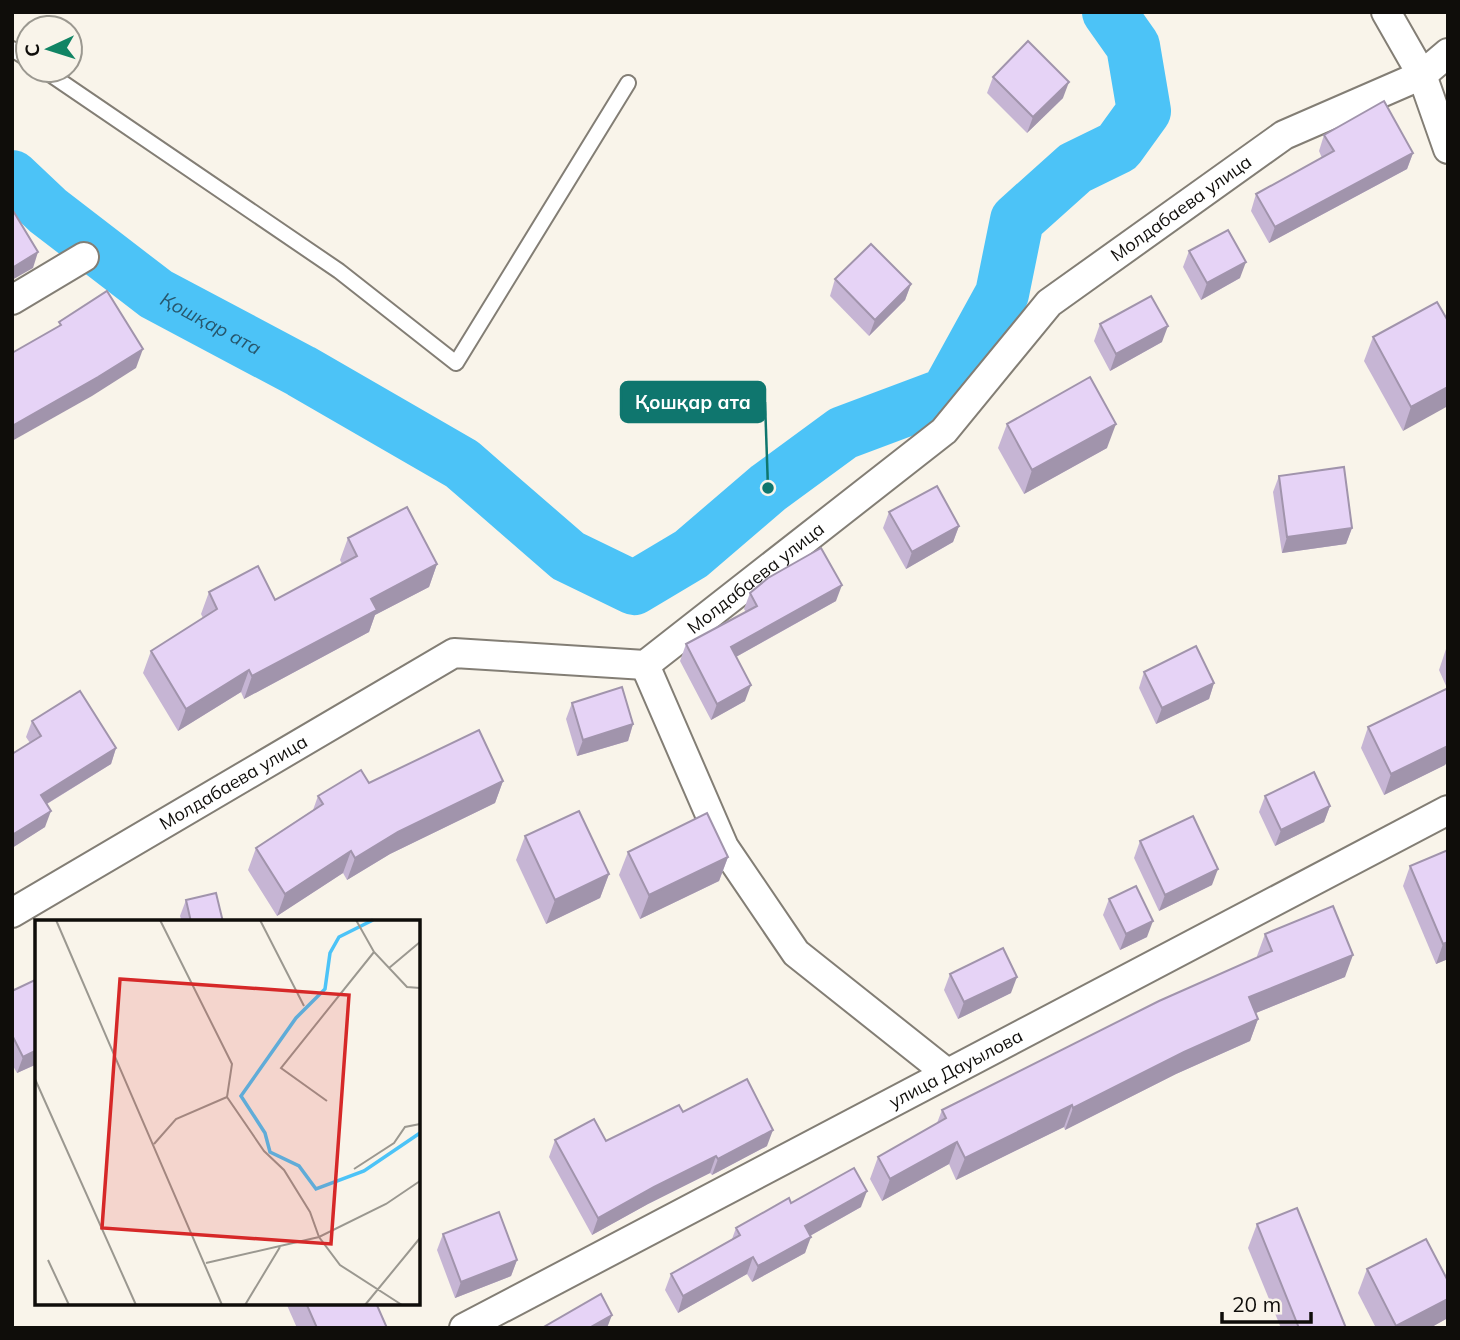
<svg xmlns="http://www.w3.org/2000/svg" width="1460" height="1340" viewBox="0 0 1460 1340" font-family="Mulish,sans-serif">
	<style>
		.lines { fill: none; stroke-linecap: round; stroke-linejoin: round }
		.river { stroke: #4cc3f7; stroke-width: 54 }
		.lane-casing { stroke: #837e75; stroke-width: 18 }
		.street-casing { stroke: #837e75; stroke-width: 32 }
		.lane { stroke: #fff; stroke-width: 14 }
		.street { stroke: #fff; stroke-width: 28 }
		.wall { fill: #c6b5d4 }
		.shaded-wall { fill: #a194ac }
		.building { fill: #e6d3f6; stroke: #a194ac; stroke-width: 2 }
		.labels { text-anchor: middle; stroke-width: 5; stroke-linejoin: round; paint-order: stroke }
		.street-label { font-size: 18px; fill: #0f0d0a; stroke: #f9f4ea }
		.water-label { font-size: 19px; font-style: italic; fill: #27576d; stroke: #f9f4ea }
		.inset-river { fill: none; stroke: #4cc3f7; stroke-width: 3.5 }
		.inset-road { fill: none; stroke: #9b9890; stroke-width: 2 }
		.view { fill: #d62828; fill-opacity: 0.15; stroke: #d62828; stroke-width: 3.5 }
		.inset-edge { fill: none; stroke: #0f0d0a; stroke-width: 3.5 }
		.leader { fill: none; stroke: #0f766e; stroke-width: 2.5 }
		.callout-dot { fill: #0f766e; stroke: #f9f4ea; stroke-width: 2.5 }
		.callout { fill: #0f766e; stroke: #0f766e; stroke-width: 2.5 }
		.callout-label { font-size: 19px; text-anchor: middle; font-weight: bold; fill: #fff }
	</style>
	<rect width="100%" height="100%" fill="#f9f4ea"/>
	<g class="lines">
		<path class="river" id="s1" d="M12,177L48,211L156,294L301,371L462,464L568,556L634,588L691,554L768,488L843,433L947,394L1002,294L1017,220L1075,168L1118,147L1144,111L1133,46L1109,12"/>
		<defs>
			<g id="lane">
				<polyline points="12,49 28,59"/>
				<polyline points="44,70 339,271 456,363 628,83"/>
			</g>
			<g id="street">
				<polyline points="1386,12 1422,75 1448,149"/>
				<polyline points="12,300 84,257"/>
				<polyline points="645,665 724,847 796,953 947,1073"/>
				<path id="s2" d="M12,913L454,653L645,665L944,431L1049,303L1284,135L1422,75L1448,53"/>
				<path id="s3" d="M464,1328L1448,810"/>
			</g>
		</defs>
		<use href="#lane" class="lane-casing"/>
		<use href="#street" class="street-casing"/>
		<use href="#lane" class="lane"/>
		<use href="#street" class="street"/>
	</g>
	<g class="wall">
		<polygon points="993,77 1063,98 1027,133 987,93"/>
		<polygon points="1324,135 1413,153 1407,169 1269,243 1251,211 1256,194 1322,158 1319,151"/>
		<polygon points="1189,251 1240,278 1201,300 1183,267"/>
		<polygon points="835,279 911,284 905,300 869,336 830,296"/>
		<polygon points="1448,321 1403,431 1364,361 1373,337"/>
		<polygon points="1100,324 1162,342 1110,371 1094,341"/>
		<polygon points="1007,424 1107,448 1024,494 998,448"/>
		<polygon points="1279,476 1352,528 1346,544 1282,553 1273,492"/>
		<polygon points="889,512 959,526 953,542 906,569 883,528"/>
		<polygon points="348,538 437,564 429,587 375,615 369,632 244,699 241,692 178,731 143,673 151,651 203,618 201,614 209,592 275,600 342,564 340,560"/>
		<polygon points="750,593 836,601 736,657 745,701 711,720 680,661 686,644 746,612 744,609"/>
		<polygon points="1448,648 1448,760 1445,765 1384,795 1361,748 1368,727 1447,688 1439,670 1446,649"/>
		<polygon points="1144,672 1214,683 1209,699 1156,724 1139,688"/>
		<polygon points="572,703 633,724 628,741 577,756 566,719"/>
		<polygon points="32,721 116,748 111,764 47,804 45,827 12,848 12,754 30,743 26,737"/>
		<polygon points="503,781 495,803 390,854 347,880 343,873 277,916 248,870 256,848 313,810 318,796 369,783"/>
		<polygon points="1265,796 1330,806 1324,822 1275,846 1259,812"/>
		<polygon points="525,836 609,874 600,898 546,924 516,860"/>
		<polygon points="1140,841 1212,885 1159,911 1134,858"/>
		<polygon points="1448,850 1448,959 1436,964 1403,886 1410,866"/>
		<polygon points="628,852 728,857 719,881 640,919 619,875"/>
		<polygon points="1109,899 1147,937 1120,950 1103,915"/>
		<polygon points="186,900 223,922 182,922 180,916"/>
		<polygon points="1265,934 1345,977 1256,1013 1258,1019 1250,1041 1176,1074 1065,1130 1064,1127 956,1180 949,1164 882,1201 870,1179 878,1157 937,1123 942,1110 1257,958 1257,956"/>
		<polygon points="950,974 1011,993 958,1019 944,990"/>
		<polygon points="37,979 37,1064 17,1073 12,1064 12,991"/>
		<polygon points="683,1112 767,1146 712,1175 710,1173 648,1204 592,1235 549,1157 555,1140 606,1141"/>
		<polygon points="791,1203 861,1207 810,1236 805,1253 752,1282 747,1274 678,1313 665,1290 671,1274 732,1239 736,1228"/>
		<polygon points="1257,1224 1346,1328 1281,1328 1248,1248"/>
		<polygon points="443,1234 517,1260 511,1276 455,1298 437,1250"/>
		<polygon points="1367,1269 1448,1281 1448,1316 1446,1319 1430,1328 1376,1328 1358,1293"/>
		<polygon points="286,1303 376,1303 387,1328 297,1328"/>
	</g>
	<g class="shaded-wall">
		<polygon points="1069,82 1063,98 1027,133 1033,117"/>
		<polygon points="1413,153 1407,169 1269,243 1275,227"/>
		<polygon points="38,252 33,268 12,280 12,268"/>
		<polygon points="1246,262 1240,278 1201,300 1207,283"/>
		<polygon points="911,284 905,300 869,336 875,320"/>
		<polygon points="1168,326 1162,342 1110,371 1116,354"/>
		<polygon points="143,349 136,368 92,396 12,441 12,426"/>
		<polygon points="1448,387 1448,406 1403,431 1411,407"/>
		<polygon points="1116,424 1107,448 1024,494 1032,470"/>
		<polygon points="959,526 953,542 906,569 912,552"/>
		<polygon points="1352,528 1346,544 1282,553 1287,537"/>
		<polygon points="437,564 429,587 375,615 369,632 244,699 252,676 371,599"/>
		<polygon points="842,585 836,601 725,663 731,647"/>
		<polygon points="249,670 241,692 178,731 186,709"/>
		<polygon points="1214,683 1209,699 1156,724 1162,708"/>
		<polygon points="751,685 745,701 711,720 717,704"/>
		<polygon points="633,724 628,741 577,756 583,740"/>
		<polygon points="1448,746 1448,760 1445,765 1384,795 1391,774"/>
		<polygon points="116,748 111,764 35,811 41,795"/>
		<polygon points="503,781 495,803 390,854 347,880 355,858 398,832"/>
		<polygon points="1330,806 1324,822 1275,846 1281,830"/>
		<polygon points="51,811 45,827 12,848 12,835"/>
		<polygon points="351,851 343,873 277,916 285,894"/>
		<polygon points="728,857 719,881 640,919 649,895"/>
		<polygon points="1218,869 1212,885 1159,911 1165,895"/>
		<polygon points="609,874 600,898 546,924 555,900"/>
		<polygon points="1153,921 1147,937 1120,950 1126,934"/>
		<polygon points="1448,942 1448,959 1436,964 1443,944"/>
		<polygon points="1353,955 1345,977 1241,1019 1249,997"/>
		<polygon points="1017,977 1011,993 958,1019 964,1002"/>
		<polygon points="1258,1019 1250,1041 1176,1074 1065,1130 1073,1108 1184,1052"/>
		<polygon points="37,1050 37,1064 17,1073 23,1057"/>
		<polygon points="1072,1105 1064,1127 956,1180 965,1158"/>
		<polygon points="773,1130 767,1146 712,1175 718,1159"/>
		<polygon points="957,1142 949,1164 882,1201 890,1179"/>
		<polygon points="716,1156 710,1173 648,1204 592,1235 598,1218 654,1187"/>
		<polygon points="867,1191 861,1207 799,1242 805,1226"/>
		<polygon points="811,1237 805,1253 752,1282 758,1266"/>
		<polygon points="753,1257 747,1274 678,1313 683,1296"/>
		<polygon points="517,1260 511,1276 455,1298 461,1282"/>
		<polygon points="1448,1299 1448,1316 1446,1319 1430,1328 1395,1328 1396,1326"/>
		<polygon points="612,1315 607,1328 589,1328"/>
	</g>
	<g class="building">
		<polygon points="1028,41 1069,82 1033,117 993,77"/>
		<polygon points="1384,101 1413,153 1275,227 1256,194 1334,151 1324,135"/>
		<polygon points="12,209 38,252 12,268"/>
		<polygon points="1228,230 1246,262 1207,283 1189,251"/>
		<polygon points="871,244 911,284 875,320 835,279"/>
		<polygon points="107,291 143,349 98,377 12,426 12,353 61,325 59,322"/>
		<polygon points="1151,296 1168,326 1116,354 1100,324"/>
		<polygon points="1437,302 1448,321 1448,387 1411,407 1373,337"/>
		<polygon points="1090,377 1116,424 1032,470 1007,424"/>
		<polygon points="1344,467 1352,528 1287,537 1279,476"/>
		<polygon points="937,486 959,526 912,552 889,512"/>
		<polygon points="407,507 437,564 371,599 377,610 252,676 249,670 186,709 151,651 217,609 209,592 258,566 275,600 357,556 348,538"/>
		<polygon points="821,548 842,585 731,647 751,685 717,704 686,644 757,606 750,593 768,578"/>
		<polygon points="1196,646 1214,683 1162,708 1144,672"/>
		<polygon points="622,687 633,724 583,740 572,703"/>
		<polygon points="1448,688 1448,746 1391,774 1368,727"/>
		<polygon points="80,691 116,748 41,795 51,811 12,835 12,754 41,736 32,721"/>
		<polygon points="479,730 503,781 398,832 355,858 351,851 285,894 256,848 323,804 318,796 361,770 369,783"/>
		<polygon points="1314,772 1330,806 1281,830 1265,796"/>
		<polygon points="579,811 609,874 555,900 525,836"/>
		<polygon points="707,813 728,857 649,895 628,852"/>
		<polygon points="1193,816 1218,869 1165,895 1140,841"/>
		<polygon points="1448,850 1448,942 1443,944 1410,866"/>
		<polygon points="1136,886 1153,921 1126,934 1109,899"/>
		<polygon points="216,893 223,922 191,922 186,900"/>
		<polygon points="1333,906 1353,955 1249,997 1258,1019 1184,1052 1073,1108 1072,1105 965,1158 957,1142 890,1179 878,1157 946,1118 942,1110 1159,1001 1272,951 1265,934"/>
		<polygon points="1003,948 1017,977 964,1002 950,974"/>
		<polygon points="37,979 37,1050 23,1057 12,1035 12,991"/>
		<polygon points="747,1079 773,1130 718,1159 716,1156 654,1187 598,1218 555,1140 594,1119 606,1141 679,1105 683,1112"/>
		<polygon points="854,1168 867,1191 805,1226 811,1237 758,1266 753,1257 683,1296 671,1274 740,1235 736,1228 789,1198 791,1203"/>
		<polygon points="1297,1208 1346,1328 1299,1328 1257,1224"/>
		<polygon points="499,1212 517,1260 461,1282 443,1234"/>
		<polygon points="1426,1239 1448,1281 1448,1299 1396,1326 1367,1269"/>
		<polygon points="601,1294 612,1315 589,1328 542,1328"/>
		<polygon points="306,1303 376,1303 387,1328 317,1328"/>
	</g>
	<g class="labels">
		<g class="street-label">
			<text dy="6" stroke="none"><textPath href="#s2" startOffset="1412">Молдабаева улица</textPath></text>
			<text dy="6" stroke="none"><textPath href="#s2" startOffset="845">Молдабаева улица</textPath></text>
			<text dy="6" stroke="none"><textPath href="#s2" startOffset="257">Молдабаева улица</textPath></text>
			<text dy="6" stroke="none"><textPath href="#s3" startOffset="556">улица Дауылова</textPath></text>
		</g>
		<g class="water-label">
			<text dy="7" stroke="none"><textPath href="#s1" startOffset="248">Қошқар ата</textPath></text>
		</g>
	</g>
	<g transform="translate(35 920)">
		<rect width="385" height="385" fill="#f9f4ea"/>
		<path class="inset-river" d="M338,0L304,17L295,33L290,69L261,98L206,176L230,213L235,232L264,246L281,269L329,251L385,213"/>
		<path class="inset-road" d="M21,0L187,385M125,0L197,144L192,177L229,231L249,250L275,292L284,317L305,345L367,385M225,0L269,86M321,0L339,32L372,67L385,68M354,48L385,22M0,159L101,385M292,181L246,148L339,32M119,224L141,199L192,177M319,249L359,223L370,207L385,204M13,340L34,385M171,343L284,317L351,284L385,261M210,385L245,327M330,385L385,318"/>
		<path class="view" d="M85,59L314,75L296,324L67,308Z"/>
		<rect width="385" height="385" class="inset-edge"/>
	</g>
	<path class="leader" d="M768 488L765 402"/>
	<circle class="callout-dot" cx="768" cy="488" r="7"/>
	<rect class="callout" x="621" y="382" width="144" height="40" rx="7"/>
	<g class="callout-label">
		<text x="693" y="409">Қошқар ата</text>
	</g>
	<rect width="1460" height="1340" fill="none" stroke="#0f0d0a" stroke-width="28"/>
	<g transform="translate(49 49) rotate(266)"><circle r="33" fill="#f9f4ea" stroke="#9b9890" stroke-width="2"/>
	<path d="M0-5L12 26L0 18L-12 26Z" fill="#118464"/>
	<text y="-10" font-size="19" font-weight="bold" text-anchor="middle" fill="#0f0d0a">С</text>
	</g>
	<path d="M1222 1312v10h89v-10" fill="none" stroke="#0f0d0a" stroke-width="3.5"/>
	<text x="1232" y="1312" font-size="21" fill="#0f0d0a" stroke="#f9f4ea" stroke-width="5" paint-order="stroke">20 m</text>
</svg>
